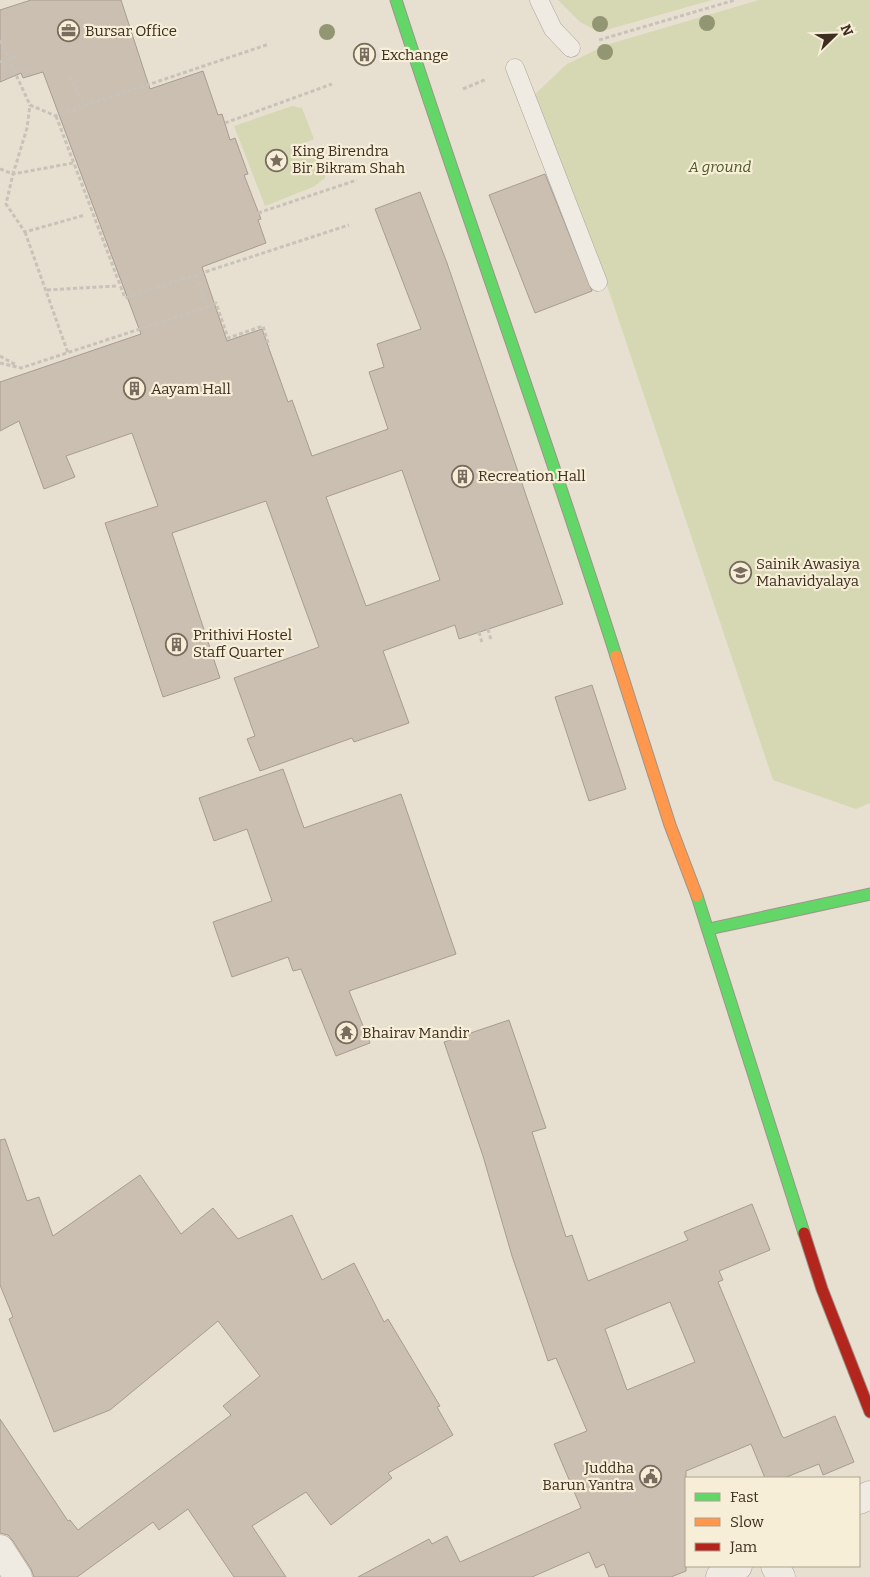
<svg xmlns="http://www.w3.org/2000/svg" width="870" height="1577" viewBox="0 0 870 1577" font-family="Bitter,serif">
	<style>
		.green { fill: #d6d7b3 }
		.building { fill: #cbbfb2; stroke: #a89c90; fill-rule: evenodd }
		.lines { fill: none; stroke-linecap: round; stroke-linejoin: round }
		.lane-casing { stroke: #ada599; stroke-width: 19 }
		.street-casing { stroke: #ada599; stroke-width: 29 }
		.fast-casing { stroke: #9c958a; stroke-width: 13 }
		.slow-casing { stroke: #9c958a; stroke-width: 13 }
		.jam-casing { stroke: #9c958a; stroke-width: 13 }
		.path { stroke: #c8c2b9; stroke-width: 3; stroke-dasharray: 4 2.5; stroke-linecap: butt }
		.lane { stroke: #efebe3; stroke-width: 18 }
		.street { stroke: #efebe3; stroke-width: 28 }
		.fast { stroke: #63d668; stroke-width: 11 }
		.slow { stroke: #ff974d; stroke-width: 11 }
		.jam { stroke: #b3261e; stroke-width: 11 }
		.tree { fill: #929673 }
		.labels { text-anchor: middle; stroke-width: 4.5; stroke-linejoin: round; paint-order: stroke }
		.poi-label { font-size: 15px; fill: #3d2e20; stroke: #f7eed8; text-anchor: start }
		.park-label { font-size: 15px; font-style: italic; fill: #4d5a26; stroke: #f7eed8 }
	</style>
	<rect width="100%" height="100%" fill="#e7e0d1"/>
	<g class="green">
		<polygon points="558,0 712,0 599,32 580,22"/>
		<polygon points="759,0 870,0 870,803 856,809 773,780 609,291 534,95 567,64 606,45"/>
		<polygon points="292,106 302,108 314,139 297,146 300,152 316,146 325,170 325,178 313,187 265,206 234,126"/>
	</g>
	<g class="building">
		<path d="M31,0H121L150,89L203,71L218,115L222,114L230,140L235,138L248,174L244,175L261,219L258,220L266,243L202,267L227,341L262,329L288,402L292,400L312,456L388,429L369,372L384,367L377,344L421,329L375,209L420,192L447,263L563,604L459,639L455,625L383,651L409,723L354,742L352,738L260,771L247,739L255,736L234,678L319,647L266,501L172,533L220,678L163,697L105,523L158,506L132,433L66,456L75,477L44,489L19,421L0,431V382L141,334L43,72L23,78L21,73L0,82V10ZM402,470L440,580L366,606L326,497Z"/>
		<polygon points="545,174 592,291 535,313 489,195"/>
		<polygon points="592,685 626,789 589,801 555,697"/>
		<polygon points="283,769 304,828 401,794 456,954 349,991 370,1043 336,1056 301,969 293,971 288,957 232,977 213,922 272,901 247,829 214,841 199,798"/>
		<path d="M509,1020L546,1128L532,1132L566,1237L572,1235L588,1281L688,1240L684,1232L752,1204L770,1250L719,1271L723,1280L718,1282L782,1436L784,1438L835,1416L854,1462L823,1475L819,1464L784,1478H765L751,1444L686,1471V1571L671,1577H609L604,1564L596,1568L589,1552L532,1577H358L429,1539L432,1544L447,1536L460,1562L581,1508L554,1444L587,1431L556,1358L548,1361L512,1256L483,1156L444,1042ZM670,1302L695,1362L627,1390L605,1329Z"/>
		<polygon points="5,1139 27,1201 39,1197 53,1236 140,1175 181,1234 213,1208 238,1239 292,1215 322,1280 354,1263 384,1322 388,1319 440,1406 437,1407 453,1435 388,1473 392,1478 331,1525 306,1492 252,1526 286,1577 234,1577 188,1509 159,1530 153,1522 77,1577 34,1577 31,1569 13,1541 8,1535 0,1533 0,1419 68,1521 70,1520 78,1530 231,1415 223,1406 260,1376 218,1321 110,1410 54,1432 9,1319 13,1317 0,1285 0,1140"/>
	</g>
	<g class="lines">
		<defs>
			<g id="lane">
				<polyline points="539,0 553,29 571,48"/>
				<polyline points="515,68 598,282"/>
			</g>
			<g id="street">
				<polyline points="859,1500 870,1495"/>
				<polyline points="0,1549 18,1577"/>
				<polyline points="775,1566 781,1577"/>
				<polyline points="720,1577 738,1566"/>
			</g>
			<g id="fast">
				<path d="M396,0C467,219 546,436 616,656"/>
				<polyline points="697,896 804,1233"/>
				<polyline points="709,929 870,894"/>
			</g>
			<polyline id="slow" points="616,656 670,825 697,896"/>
			<polyline id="jam" points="804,1233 822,1289 870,1412"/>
		</defs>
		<use href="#lane" class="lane-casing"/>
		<use href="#street" class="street-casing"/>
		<use href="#fast" class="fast-casing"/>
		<use href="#slow" class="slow-casing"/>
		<use href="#jam" class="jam-casing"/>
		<g class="path">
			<polyline points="0,40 30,105 56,116 85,106"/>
			<polyline points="599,40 735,0"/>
			<polyline points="0,62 15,56"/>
			<polyline points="69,77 85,106 269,44"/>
			<polyline points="463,89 487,79"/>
			<polyline points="56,116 125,298 349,225"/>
			<polyline points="225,123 332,84"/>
			<polyline points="73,163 13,174 6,204 25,232 85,215"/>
			<polyline points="0,169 13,174 27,128 30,105"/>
			<polyline points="258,213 357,180"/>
			<polyline points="25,232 68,353"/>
			<polyline points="47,290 116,286"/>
			<polyline points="207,307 216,303 228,338 263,326 269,346"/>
			<polyline points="0,356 16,365"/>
			<polyline points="0,363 21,368 207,307 196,275"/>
			<polyline points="488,629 491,640"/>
			<polyline points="479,632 482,643"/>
		</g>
		<use href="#lane" class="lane"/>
		<use href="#street" class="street"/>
		<use href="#fast" class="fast"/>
		<use href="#slow" class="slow"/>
		<use href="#jam" class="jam"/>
	</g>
	<g class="tree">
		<circle cx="707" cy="23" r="8"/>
		<circle cx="600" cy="24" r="8"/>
		<circle cx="327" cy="32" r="8"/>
		<circle cx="605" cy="52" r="8"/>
	</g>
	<defs>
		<symbol id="office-ring" viewBox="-11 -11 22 22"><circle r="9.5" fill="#f7eed8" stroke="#786c5e" stroke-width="1.5"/><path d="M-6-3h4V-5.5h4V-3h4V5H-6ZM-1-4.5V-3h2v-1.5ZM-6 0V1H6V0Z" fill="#786c5e"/></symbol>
		<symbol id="building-ring" viewBox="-11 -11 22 22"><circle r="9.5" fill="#f7eed8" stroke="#786c5e" stroke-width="1.5"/><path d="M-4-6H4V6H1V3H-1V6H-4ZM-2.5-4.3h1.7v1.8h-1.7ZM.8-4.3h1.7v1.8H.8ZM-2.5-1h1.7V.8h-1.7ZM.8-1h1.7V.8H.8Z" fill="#786c5e"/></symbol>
		<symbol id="sight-ring" viewBox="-11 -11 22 22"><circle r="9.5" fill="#f7eed8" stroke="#786c5e" stroke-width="1.5"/><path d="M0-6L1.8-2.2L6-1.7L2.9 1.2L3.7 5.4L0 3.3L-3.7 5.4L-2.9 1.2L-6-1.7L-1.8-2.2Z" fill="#786c5e"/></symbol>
		<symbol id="school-ring" viewBox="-11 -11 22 22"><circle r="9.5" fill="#f7eed8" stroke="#786c5e" stroke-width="1.5"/><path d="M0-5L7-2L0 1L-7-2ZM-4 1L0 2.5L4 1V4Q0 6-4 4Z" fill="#786c5e"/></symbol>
		<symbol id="temple-ring" viewBox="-11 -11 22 22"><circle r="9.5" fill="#f7eed8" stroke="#786c5e" stroke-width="1.5"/><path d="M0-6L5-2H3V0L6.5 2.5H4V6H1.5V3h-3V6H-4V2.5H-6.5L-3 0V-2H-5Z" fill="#786c5e"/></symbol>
		<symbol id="civic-ring" viewBox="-11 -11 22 22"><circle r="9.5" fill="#f7eed8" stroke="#786c5e" stroke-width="1.5"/><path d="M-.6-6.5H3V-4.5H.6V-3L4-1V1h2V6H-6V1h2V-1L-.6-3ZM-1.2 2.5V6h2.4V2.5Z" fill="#786c5e"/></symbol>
	</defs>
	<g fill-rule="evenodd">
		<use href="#office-ring" x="56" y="18" width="25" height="25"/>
		<use href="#building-ring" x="352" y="42" width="25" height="25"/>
		<use href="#sight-ring" x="264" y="148" width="25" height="25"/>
		<use href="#building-ring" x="122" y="376" width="25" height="25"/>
		<use href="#building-ring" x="450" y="464" width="25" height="25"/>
		<use href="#school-ring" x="728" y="560" width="25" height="25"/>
		<use href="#building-ring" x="164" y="632" width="25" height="25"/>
		<use href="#temple-ring" x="334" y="1020" width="25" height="25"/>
		<use href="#civic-ring" x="638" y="1464" width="25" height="25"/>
	</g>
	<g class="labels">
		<g class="poi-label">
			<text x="85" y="36">Bursar Office</text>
			<text x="381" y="60">Exchange</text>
			<text x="292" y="156">King Birendra<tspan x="292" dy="17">Bir Bikram Shah</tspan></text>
			<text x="151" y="394">Aayam Hall</text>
			<text x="478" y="481">Recreation Hall</text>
			<text x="756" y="569">Sainik Awasiya<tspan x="756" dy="17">Mahavidyalaya</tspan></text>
			<text x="193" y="640">Prithivi Hostel<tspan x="193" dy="17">Staff Quarter</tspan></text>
			<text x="362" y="1038">Bhairav Mandir</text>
			<text x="634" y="1473" text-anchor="end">Juddha<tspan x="634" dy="17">Barun Yantra</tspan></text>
		</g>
		<g class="park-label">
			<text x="720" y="172">A ground</text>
		</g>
	</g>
	<rect x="685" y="1477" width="175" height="90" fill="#f7eed8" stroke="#ada18e"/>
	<rect x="695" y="1493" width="25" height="8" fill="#63d668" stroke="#ada18e"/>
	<text x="730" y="1502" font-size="15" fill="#3d2e20">Fast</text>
	<rect x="695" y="1518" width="25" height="8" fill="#ff974d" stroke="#ada18e"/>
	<text x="730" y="1527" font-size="15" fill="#3d2e20">Slow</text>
	<rect x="695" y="1543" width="25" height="8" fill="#b3261e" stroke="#ada18e"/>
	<text x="730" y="1552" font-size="15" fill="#3d2e20">Jam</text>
	<g transform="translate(835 35) rotate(67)" stroke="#f7eed8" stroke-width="4" paint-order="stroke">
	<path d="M0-4L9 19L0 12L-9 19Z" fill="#3d2e20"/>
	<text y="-8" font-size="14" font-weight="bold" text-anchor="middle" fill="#3d2e20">N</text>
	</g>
</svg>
